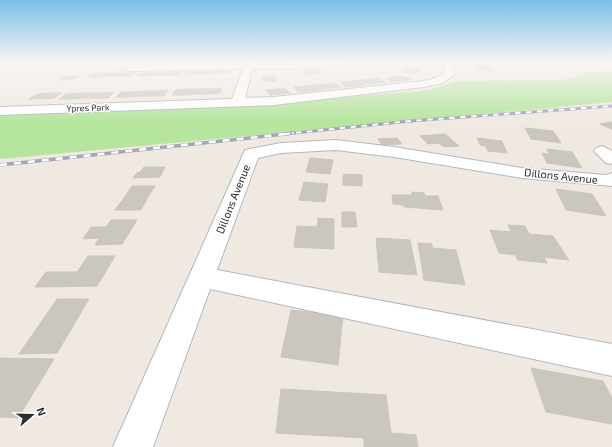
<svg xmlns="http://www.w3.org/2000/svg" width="612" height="447" viewBox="0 0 612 447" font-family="'Exo 2',sans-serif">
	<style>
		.green { fill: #b6e59e }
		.building { fill: #cbc7bf; stroke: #cbc5ba }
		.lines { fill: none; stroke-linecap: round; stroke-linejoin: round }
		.minor-casing { stroke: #b4b7c1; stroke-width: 2 }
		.minor { fill: #fff; fill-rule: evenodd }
		.rail-far1-casing { stroke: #a3a6b8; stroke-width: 3 }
		.rail-casing { stroke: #a3a6b8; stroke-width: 3.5 }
		.rail-far1 { stroke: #fff; stroke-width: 2; stroke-dasharray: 5.5; stroke-linecap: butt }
		.rail { stroke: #fff; stroke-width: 2.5; stroke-dasharray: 7; stroke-linecap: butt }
		.labels { text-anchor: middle; stroke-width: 3; stroke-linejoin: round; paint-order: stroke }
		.far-street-label { font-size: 9px; fill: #2e2e2e; stroke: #fff }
		.street-label { font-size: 11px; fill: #2e2e2e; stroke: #fff }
	</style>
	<rect width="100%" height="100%" fill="#efe9e1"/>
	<polygon class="green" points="612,71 612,102 0,159 0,114 314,100 429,90 458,81 563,80 585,72"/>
	<g class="building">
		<polygon points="473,61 487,61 493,71 478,70"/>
		<polygon points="405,67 418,68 419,71 405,70"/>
		<polygon points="230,69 229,73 218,73 220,70"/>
		<polygon points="317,69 322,73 314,74 309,70"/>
		<polygon points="189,70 199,70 197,74 186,74"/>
		<polygon points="199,70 209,70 208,74 197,74"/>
		<polygon points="209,70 220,70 218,73 208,74"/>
		<polygon points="309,70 314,74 306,75 301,71"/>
		<polygon points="405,70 419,71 420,73 406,73"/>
		<polygon points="171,71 181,71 179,75 168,75"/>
		<polygon points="171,71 168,75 158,75 161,72"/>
		<polygon points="114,72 125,72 121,76 110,76"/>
		<polygon points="114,72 110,76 99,77 104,73"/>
		<polygon points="125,72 136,72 132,76 121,76"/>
		<polygon points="140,72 150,72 147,76 136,76"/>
		<polygon points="150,72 161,72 158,75 147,76"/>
		<polygon points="93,73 104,73 99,77 87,77"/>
		<polygon points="276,75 276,78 263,79 263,76"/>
		<polygon points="65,76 79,76 74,79 60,80"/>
		<polygon points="404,76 411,80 401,81 394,77"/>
		<polygon points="394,77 401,81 391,82 385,78"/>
		<polygon points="276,78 276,81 263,81 263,79"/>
		<polygon points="379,78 386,82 376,83 370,79"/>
		<polygon points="370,79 376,83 366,84 360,80"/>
		<polygon points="360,80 366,84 356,86 350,81"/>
		<polygon points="350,81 356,86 345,87 340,82"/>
		<polygon points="334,83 340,87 330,88 325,84"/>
		<polygon points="325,84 330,88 319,90 314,85"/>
		<polygon points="314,85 319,90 309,91 304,86"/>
		<polygon points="304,86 309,91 298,92 294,87"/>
		<polygon points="221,88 220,93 208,94 210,89"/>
		<polygon points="285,88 290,93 280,94 276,89"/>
		<polygon points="187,89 184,95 172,95 175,90"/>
		<polygon points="187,89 198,89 196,94 184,95"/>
		<polygon points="198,89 210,89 208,94 196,94"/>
		<polygon points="276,89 280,94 270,95 266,90"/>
		<polygon points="168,90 164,96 152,96 156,91"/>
		<polygon points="144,91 156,91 152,96 140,96"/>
		<polygon points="144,91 140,96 128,97 133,92"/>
		<polygon points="114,92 108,98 96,98 102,93"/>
		<polygon points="121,92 133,92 128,97 116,97"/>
		<polygon points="49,93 41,99 29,99 37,94"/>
		<polygon points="49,93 62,93 54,98 41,99"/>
		<polygon points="78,93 71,99 59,99 66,94"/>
		<polygon points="78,93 90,93 84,98 71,99"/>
		<polygon points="90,93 102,93 96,98 84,98"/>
		<polygon points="612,122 612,129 600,124"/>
		<polygon points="525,128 553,131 561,143 531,139"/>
		<polygon points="445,134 459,146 444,147 439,143 428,144 420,136"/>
		<polygon points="397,138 402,144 382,145 378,139"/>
		<polygon points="477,138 502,141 507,153 488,151 486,146 480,145"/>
		<polygon points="547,149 572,152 582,168 547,163 542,153 549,154"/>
		<polygon points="310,158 333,160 330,174 306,172"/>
		<polygon points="144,167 165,167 160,177 133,178 137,173 140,172"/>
		<polygon points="344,174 362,175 362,180 343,179"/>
		<polygon points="343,179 362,180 362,186 343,185"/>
		<polygon points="304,182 328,184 325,202 299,200"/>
		<polygon points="132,186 155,186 148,197 124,198"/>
		<polygon points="556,189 592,194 606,216 566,210"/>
		<polygon points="412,192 424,193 425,196 438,196 443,210 404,207 404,205 393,204 392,195 412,195"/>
		<polygon points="148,197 141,210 115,210 124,198"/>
		<polygon points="342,212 355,212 357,227 342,227"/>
		<polygon points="318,218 334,219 334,249 294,247 297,226 317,227"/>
		<polygon points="111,220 137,220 122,244 95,245 99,238 83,239 91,227 106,227"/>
		<polygon points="508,225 525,226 529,234 553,236 569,260 544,257 547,263 518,260 515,255 499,253 490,230 511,232"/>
		<polygon points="376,238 410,240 417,275 379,272"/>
		<polygon points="418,243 432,244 432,248 456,250 465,285 424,280"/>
		<polygon points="88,256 115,256 97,286 35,287 46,272 77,272"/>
		<polygon points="57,299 89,299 57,353 19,354"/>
		<polygon points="291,310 343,316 338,365 281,357"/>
		<polygon points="0,358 54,359 18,418 0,417"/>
		<polygon points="531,368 603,381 612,398 612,424 546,412"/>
		<polygon points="281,389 386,395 391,433 416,435 418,447 364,447 364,438 276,433"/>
	</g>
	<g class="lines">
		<defs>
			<g id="minor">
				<polygon points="246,61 254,61 254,63 348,61 343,64 306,68 252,69 245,98 274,97 424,81 436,78 446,72 442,64 447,61 450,62 456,73 443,83 424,87 274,105 0,115 0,107 232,99 243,69 130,71 125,68 130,65 245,63"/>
				<polygon points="336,140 394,147 522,168 606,175 612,173 612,186 522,178 394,157 336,150 281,153 258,158 217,270 612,344 612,376 210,289 153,447 113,447 245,150 281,143"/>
				<polygon points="602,146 612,151 612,164 606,163 594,151 596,148"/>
			</g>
		</defs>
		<use href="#minor" class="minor-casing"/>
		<use href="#minor" class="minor"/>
		<defs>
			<polyline id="rail-far1" points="285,134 410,121 612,106"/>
			<polyline id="rail" points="0,165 294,133"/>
		</defs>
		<use href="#rail-far1" class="rail-far1-casing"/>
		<use href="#rail" class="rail-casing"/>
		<use href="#rail-far1" class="rail-far1"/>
		<use href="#rail" class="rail"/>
	</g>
	<linearGradient id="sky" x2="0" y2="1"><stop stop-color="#7abfeb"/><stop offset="0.5" stop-color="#f8f5f2"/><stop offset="1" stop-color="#f8f5f2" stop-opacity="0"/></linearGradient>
	<rect width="612" height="123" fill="url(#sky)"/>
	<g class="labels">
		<g class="far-street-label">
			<text transform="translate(88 108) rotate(-2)" y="3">Ypres Park</text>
		</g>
		<g class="street-label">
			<text transform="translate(561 176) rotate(6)" y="4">Dillons Avenue</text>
			<text transform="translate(233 199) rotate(-68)" y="4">Dillons Avenue</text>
		</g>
	</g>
	<g transform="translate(32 415) rotate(70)" stroke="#ffffff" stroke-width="3" paint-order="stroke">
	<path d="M0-3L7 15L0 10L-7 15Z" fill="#2e2e2e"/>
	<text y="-6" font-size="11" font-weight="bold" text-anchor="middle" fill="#2e2e2e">N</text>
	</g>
</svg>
